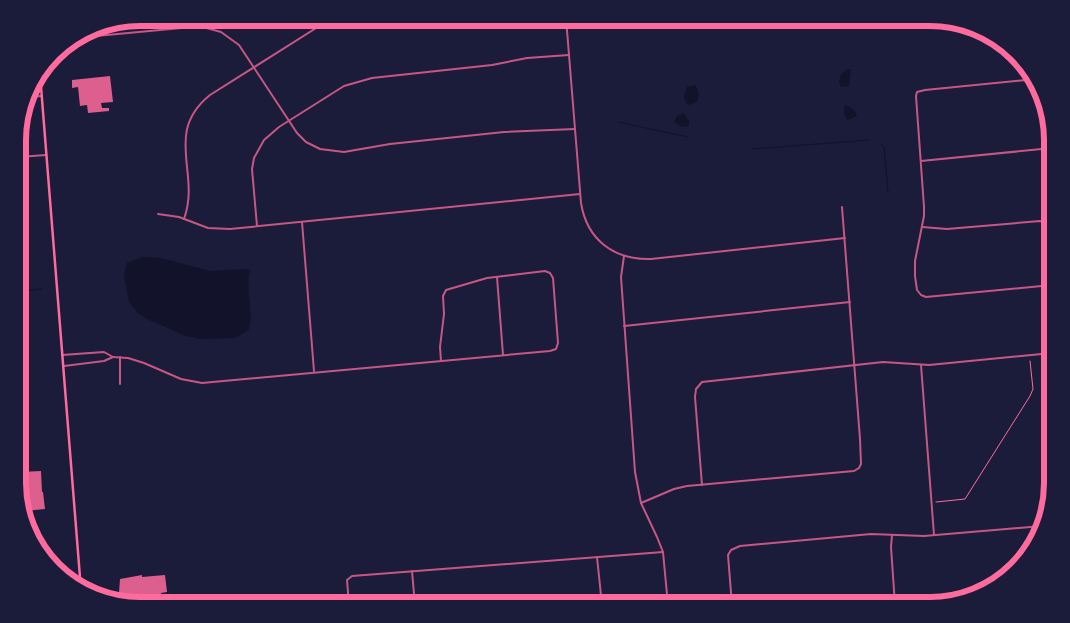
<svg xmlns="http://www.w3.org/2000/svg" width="1070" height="623" viewBox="0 0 1070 623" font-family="'Varela Round',sans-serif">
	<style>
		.water { fill: #12122b }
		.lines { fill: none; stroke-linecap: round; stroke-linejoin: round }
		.stream { stroke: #12122b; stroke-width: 1 }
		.building { fill: #dd5f8e }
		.path { stroke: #ff6b9d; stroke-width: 1 }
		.minor { stroke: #c65784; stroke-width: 2 }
		.secondary { stroke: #ff6b9d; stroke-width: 2.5 }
		.rim { fill: none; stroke: #ff6b9d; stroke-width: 6 }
	</style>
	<rect width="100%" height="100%" fill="#1b1b3a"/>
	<g class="water">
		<polygon points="848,69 851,69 849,86 841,87 839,82 841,75"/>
		<path d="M695,85C699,91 700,95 697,102L690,105L686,103L684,97L687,87Z"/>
		<path d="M845,105C850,107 856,110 857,116L848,120C844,116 843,111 845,105Z"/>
		<polygon points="684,113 689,121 689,126 682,127 674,122 677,116"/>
		<path d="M142,257L161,258L210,271L248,269L250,270C245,289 254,311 249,330L235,338L201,339L186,336L147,319L139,314L129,302L124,275L127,263Z"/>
	</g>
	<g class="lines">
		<g class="stream">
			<polyline points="618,122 688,137"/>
			<polyline points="881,144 884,146 888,192"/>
			<polyline points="752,149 870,140"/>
			<polyline points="19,291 42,289"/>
		</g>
	</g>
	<g class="building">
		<polygon points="110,76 113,102 101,103 102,108 109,108 109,111 88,113 87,105 80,106 78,87 72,88 72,80"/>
		<polygon points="41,471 42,492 43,492 45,509 25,511 21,472"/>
		<polygon points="142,575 142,577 165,575 167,592 161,593 161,600 148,601 149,605 140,605 120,600 119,593 120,579"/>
	</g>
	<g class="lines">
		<polyline class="path" points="936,502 965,499 1030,396 1033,389 1030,361"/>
		<g class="minor">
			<polyline points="176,18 177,28"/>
			<path d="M566,18L581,203C587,240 614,260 651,259L845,238"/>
			<polyline points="870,27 939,20"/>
			<polyline points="75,38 192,27 203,27 221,32 239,45 297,133 306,142 320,149 344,152 390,144 504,132 575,129"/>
			<polyline points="1036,79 925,90 917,92 916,96 924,207 924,216 915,261 915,276 917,290 921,295 926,297 1052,285"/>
			<polyline points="27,97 42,96"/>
			<polyline points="19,157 46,155"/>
			<polyline points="921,161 1052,148"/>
			<polyline points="158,214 179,217 208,228 230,229 580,194"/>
			<path d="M184,219C201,173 163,133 210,95L332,18"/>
			<polyline points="302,222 314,371"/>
			<polyline points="257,226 252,169 254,158 264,140 279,127 344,86 372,78 492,65 527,58 569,55"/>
			<path d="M922,227L947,229L1040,221C1053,223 1051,235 1052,246"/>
			<polyline points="19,249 25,245"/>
			<polyline points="624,256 621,277 635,472 641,503 657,537 663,552 668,605"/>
			<polyline points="497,277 503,355"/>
			<polyline points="624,326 850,302"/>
			<polyline points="62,355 104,352 113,357 128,358 144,363 181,379 202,383 550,351 556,349 558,343 553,278 550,273 545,271 487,278 446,290 443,296 444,314 440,347 441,361"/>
			<polyline points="921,365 934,535"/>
			<polyline points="64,366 104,361 113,357"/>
			<polyline points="120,384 120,357"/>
			<polyline points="702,485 695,397 696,389 702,382 883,362 929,365 1052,353"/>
			<polyline points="641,503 674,489 687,486 854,471 859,468 861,464 860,439 842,207"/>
			<polyline points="892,535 891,547 895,605"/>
			<polyline points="597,557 602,605"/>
			<polyline points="412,571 415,605"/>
			<polyline points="349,605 347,580 352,576 663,552"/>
			<polyline points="732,605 728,555 731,550 740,546 871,534 924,536 1042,526"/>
			<polyline points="797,605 802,603 807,605"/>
			<polyline points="875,605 895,604"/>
		</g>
		<polyline class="secondary" points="40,74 81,590"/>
	</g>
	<path d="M0 0H1070V623H0ZM140 26H930A114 114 0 0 1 1044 140V483A114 114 0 0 1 930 597H140A114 114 0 0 1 26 483V140A114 114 0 0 1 140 26Z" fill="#1b1b3a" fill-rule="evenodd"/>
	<path class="rim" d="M140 26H930A114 114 0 0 1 1044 140V483A114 114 0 0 1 930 597H140A114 114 0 0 1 26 483V140A114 114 0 0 1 140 26Z"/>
</svg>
